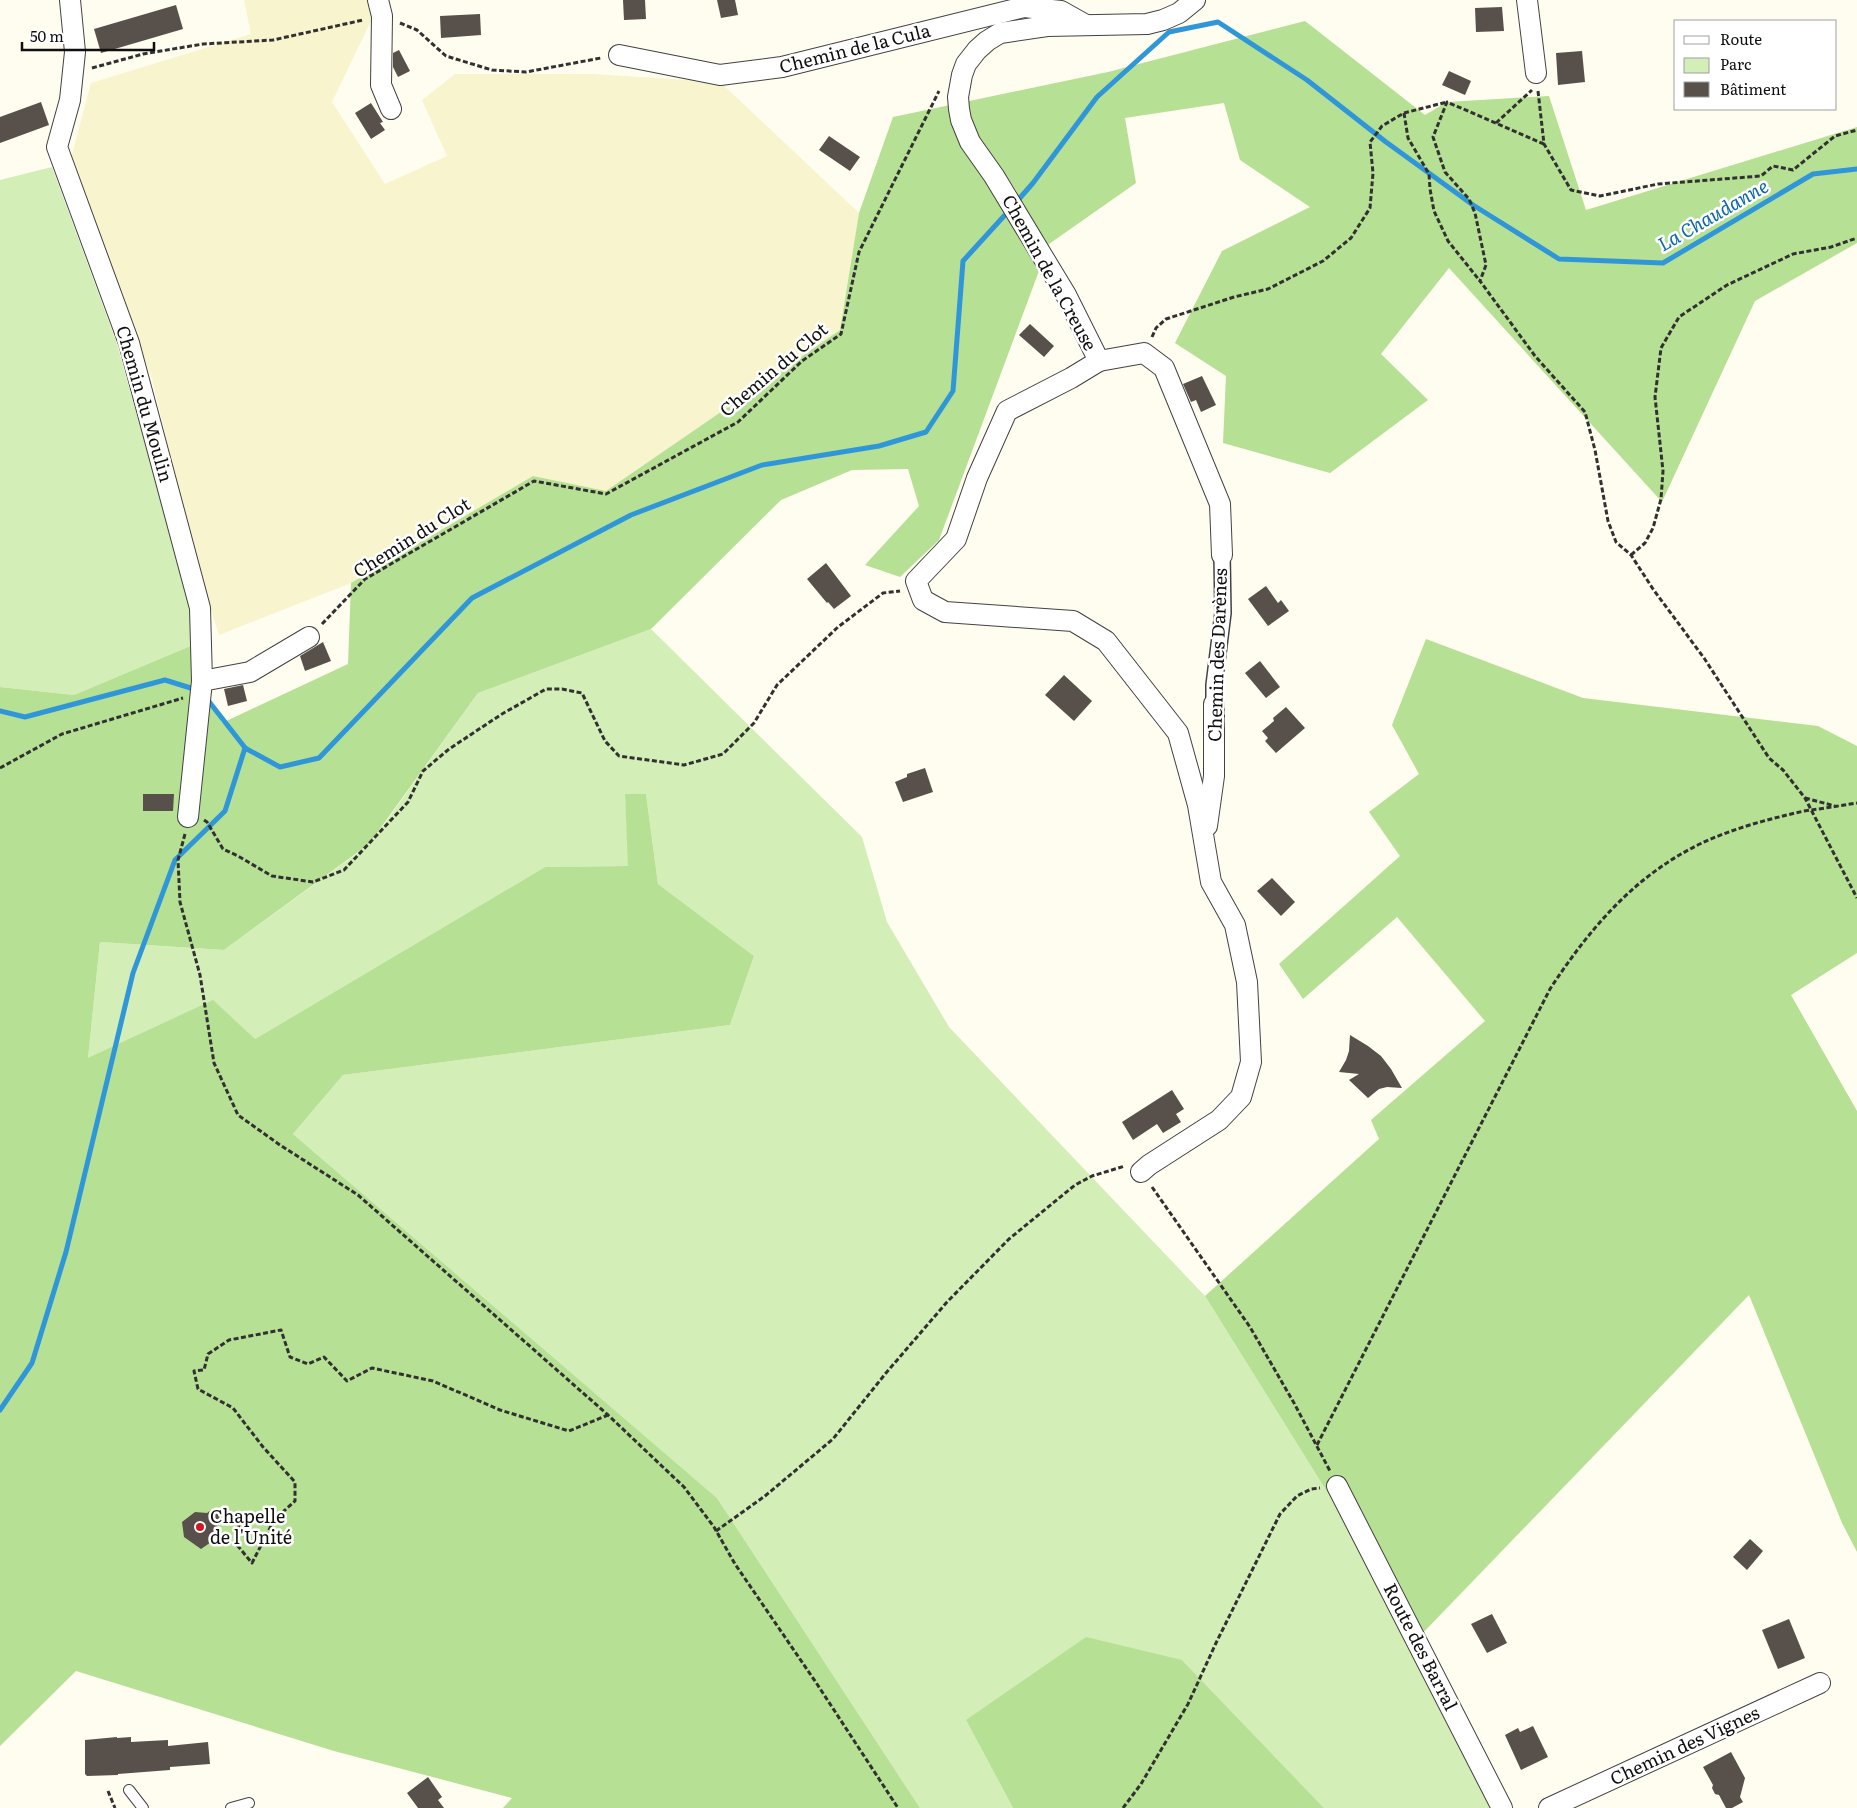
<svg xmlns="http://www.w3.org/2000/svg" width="1857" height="1808" viewBox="0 0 1857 1808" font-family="Literata,serif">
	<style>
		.farmland { fill: #f8f4cd }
		.green { fill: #d3eeb6 }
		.forest { fill: #b6e093 }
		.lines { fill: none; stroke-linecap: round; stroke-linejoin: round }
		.stream { stroke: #3096da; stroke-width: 5 }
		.building { fill: #58504a }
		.service-casing { stroke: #424242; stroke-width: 12 }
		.pedestrian-casing { stroke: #424242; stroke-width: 18 }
		.minor-casing { stroke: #424242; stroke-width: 22 }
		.path { stroke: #313131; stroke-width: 3; stroke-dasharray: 5 2.5; stroke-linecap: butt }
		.service { stroke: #fff; stroke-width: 10 }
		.pedestrian { stroke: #fff; stroke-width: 15 }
		.minor { stroke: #fff; stroke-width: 20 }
		.path-bridge { stroke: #313131; stroke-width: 3; stroke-dasharray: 5 2.5; stroke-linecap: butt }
		.poi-dot { fill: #cc1922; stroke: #fff; stroke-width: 2 }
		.labels { text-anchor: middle; stroke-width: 5; stroke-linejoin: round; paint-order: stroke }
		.street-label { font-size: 18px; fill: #0f0f0f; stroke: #fff }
		.poi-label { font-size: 18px; fill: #0f0f0f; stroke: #fff; text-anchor: start }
		.water-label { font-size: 19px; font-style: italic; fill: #0b66ad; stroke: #fff }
	</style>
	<rect width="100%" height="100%" fill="#fffcf0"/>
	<polygon class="farmland" points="244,0 381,0 332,102 385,184 447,156 422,100 455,74 592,74 720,82 859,213 840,330 606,491 533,476 351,583 219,635 195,560 152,379 70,162 91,83 251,34"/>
	<g class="green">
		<polygon points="52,167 117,344 200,642 74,695 0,687 0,180"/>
		<polygon points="651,629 862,837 887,922 949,1027 1205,1296 1418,1638 1497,1808 1324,1808 1182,1660 966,1720 1013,1808 920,1808 717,1498 293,1134 343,1075 730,1025 754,956 658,884 646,794 625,794 629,866 545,867 255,1039 88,1058 100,942 224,950 370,844 478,693"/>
	</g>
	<g class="forest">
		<polygon points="1305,21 1425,115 1447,102 1549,96 1586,210 1857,127 1857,243 1755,301 1662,502 1449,268 1381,354 1428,400 1330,473 1223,443 1226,376 1175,343 1222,251 1310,207 1240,160 1224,103 1125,118 1136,183 1049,244 939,540 900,577 865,565 919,506 908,469 852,470 781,500 651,629 478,693 369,844 224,950 100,942 88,1058 213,1000 255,1039 545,867 628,866 625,794 646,794 658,884 754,956 730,1025 343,1075 293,1134 717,1498 920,1808 503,1808 512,1798 334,1751 76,1671 0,1746 0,687 74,695 200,642 202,681 222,723 348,664 351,583 533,476 606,491 840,330 859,213 893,117 1108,72"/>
		<polygon points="1426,639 1583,698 1818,726 1857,746 1857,953 1791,995 1857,1111 1857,1552 1842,1523 1749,1295 1418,1638 1205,1296 1379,1139 1371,1120 1485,1021 1397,917 1303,999 1279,964 1400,856 1369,812 1419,774 1392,725"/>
		<polygon points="1086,1637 1182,1660 1324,1808 1013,1808 966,1720"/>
	</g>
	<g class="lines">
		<g class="stream">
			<polyline points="1019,199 1033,183 1097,97 1169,32 1218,22 1307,80 1386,142 1473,205 1559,259 1663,263 1813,174 1857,169"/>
			<polyline points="207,699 246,749"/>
			<polyline points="0,711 25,717 165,680 197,690"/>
			<polyline points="0,1410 32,1363 66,1252 133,973 175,860 225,811 245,748 280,767 319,758 472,598 631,515 762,465 879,446 926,432 953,391 963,261 1004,216"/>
		</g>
	</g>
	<g class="building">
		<polygon points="623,0 645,0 646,19 624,20"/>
		<polygon points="717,0 735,0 738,15 721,18"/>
		<polygon points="176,5 183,29 101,53 94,29"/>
		<polygon points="1502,7 1504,31 1476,32 1475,8"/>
		<polygon points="480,14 481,35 441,38 440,16"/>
		<polygon points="399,50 410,71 398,77 393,67 393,53"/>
		<polygon points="1582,51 1585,82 1558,85 1556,53"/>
		<polygon points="1449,71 1471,81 1465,95 1442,85"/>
		<polygon points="41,102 49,125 0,143 0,117"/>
		<polygon points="371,103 383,122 380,123 385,130 371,139 355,113"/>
		<polygon points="829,136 860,157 850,171 819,150"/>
		<polygon points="1030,324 1054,346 1044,357 1019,335"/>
		<polygon points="1202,376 1216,405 1201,412 1196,400 1191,402 1183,384"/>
		<polygon points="826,563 851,596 834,609 828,602 827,603 807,579"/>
		<polygon points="1266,586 1278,603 1281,600 1289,611 1268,626 1248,599"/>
		<polygon points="323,642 331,661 305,671 300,656"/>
		<polygon points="1260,661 1280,687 1266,698 1245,673"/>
		<polygon points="1064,675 1092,701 1074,721 1045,695"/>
		<polygon points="243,685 247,701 228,706 224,689"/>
		<polygon points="1286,707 1305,728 1276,753 1265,741 1268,738 1262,731 1274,721 1273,718"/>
		<polygon points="925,768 933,792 903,802 895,782 907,777 907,774"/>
		<polygon points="143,794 174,794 173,811 143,811"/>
		<polygon points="1272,878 1295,902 1281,916 1257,891"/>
		<polygon points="1350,1035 1368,1046 1381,1056 1391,1069 1402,1088 1387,1087 1379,1089 1368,1098 1349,1080 1359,1074 1339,1072 1346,1060 1349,1051"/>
		<polygon points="1172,1090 1184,1109 1176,1114 1181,1122 1163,1133 1157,1124 1133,1140 1122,1122"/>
		<polygon points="214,1508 223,1522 216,1527 217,1538 201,1549 184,1537 182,1522 195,1512 207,1513"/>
		<polygon points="1750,1539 1763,1551 1747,1570 1733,1557"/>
		<polygon points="1492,1614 1507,1643 1487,1653 1471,1624"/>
		<polygon points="1789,1619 1805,1658 1778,1669 1762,1630"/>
		<polygon points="1533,1726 1548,1757 1521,1770 1505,1735 1518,1728 1520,1732"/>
		<polygon points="117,1737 117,1738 131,1737 131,1742 168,1740 168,1746 208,1742 210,1764 170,1767 170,1770 118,1774 118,1775 87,1776 85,1774 85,1740"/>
		<polygon points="1731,1752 1745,1778 1740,1797 1743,1802 1732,1808 1726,1808 1719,1795 1715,1794 1712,1788 1713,1785 1703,1767"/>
		<polygon points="428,1777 442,1797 438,1800 444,1808 418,1808 407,1793"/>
	</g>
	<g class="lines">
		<defs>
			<g id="service">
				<polyline points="129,1790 143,1808"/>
				<polyline points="231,1808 249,1803"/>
			</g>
			<polyline id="pedestrian" points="1214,704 1214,685 1223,613 1222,555"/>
			<g id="minor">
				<polyline points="70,0 75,52 70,100 57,147 129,343 200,608 202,681 188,817"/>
				<polyline points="378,0 382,16 381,85 391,109"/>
				<polyline points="1527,0 1536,73"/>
				<polyline points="619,55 720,75 782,67 1024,7 1061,11 1086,25"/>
				<polyline points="1099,361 1144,353 1164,368 1220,504 1222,555"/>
				<polyline points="202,681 250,672 309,637"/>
				<polyline points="1207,826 1214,776 1214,704"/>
				<polyline points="1141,1172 1149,1165 1219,1120 1241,1097 1251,1062 1247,982 1235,925 1211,882 1198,805 1178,733 1106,641 1073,621 945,612 923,600 916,581 956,539 977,478 1007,411 1071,378 1099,361 1066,295 994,176 970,142 961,120 959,109 958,97 962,75 966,64 977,50 987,41 1000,33 1047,26 1147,24 1163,20 1179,13 1195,0"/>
				<polyline points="1337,1486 1502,1808"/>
				<polyline points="1549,1808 1820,1683"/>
			</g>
		</defs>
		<use href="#service" class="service-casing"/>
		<use href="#pedestrian" class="pedestrian-casing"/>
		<use href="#minor" class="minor-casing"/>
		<g class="path">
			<polyline points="400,23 417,30 446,56 492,70 526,72 601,58"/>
			<polyline points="92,68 143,54 203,44 273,40 363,20"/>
			<polyline points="1538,91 1544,144 1571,190 1600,196 1658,184 1761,176 1773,166 1793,170 1835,136 1857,130"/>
			<polyline points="1404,113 1408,138 1429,174 1430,189 1434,211 1448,241 1480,281"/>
			<polyline points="1496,123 1532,90"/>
			<polyline points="1544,144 1447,102 1433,137 1445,172 1469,199 1475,213 1486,265 1480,281 1535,356 1585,412 1595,450 1608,521 1616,542 1631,555 1653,589 1704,658 1769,758 1783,770 1805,798 1857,898"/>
			<polyline points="1152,337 1156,328 1166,319 1234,297 1268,289 1323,261 1351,238 1370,208 1373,173 1370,142 1382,126 1404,113 1447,102"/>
			<polyline points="1631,555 1645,543 1653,528 1661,499 1663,471 1655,397 1661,348 1679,317 1727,285 1793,254 1831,247 1857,238"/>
			<polyline points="322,624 365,579 534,481 606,494 738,422 802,361 841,334 859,252 939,91"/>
			<polyline points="0,768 62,734 183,698"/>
			<polyline points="1805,798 1835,806"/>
			<polyline points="1819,809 1857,803"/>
			<polyline points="204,820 207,822 223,849 238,856 272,876 313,882 344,870 408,802 423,771 449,749 502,714 546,689 562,689 582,693 605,741 619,756 684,765 723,754 754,723 777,685 838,627 883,593 900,591"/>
			<polyline points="185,834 178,860 180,902 200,975 214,1063 238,1115 280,1145 358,1195 608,1415 684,1487 714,1527 735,1564 817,1684 898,1808"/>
			<polyline points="1152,1187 1250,1327 1294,1403 1330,1471"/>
			<path d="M1317,1445L1550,989C1590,928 1635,875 1702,843C1734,828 1769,819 1804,811"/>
			<polyline points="239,1523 237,1545 252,1563 274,1520 295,1501 295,1482 263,1447 233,1408 198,1389 194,1371 204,1370 208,1354 229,1340 281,1330 290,1357 308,1364 324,1357 347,1381 372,1368 433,1381 500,1410 569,1431 608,1415"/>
			<polyline points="716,1531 765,1496 833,1439 886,1373 947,1302 1009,1239 1075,1185 1092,1176 1125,1166"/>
			<polyline points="108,1791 115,1808"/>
			<polyline points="1123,1808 1141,1784 1188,1704 1216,1643 1280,1514 1297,1496 1311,1489 1320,1488"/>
		</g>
		<use href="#service" class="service"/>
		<use href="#pedestrian" class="pedestrian"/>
		<use href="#minor" class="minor"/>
		<polyline class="path-bridge" points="1804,811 1819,809"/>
	</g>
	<circle class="poi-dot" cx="200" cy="1527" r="5"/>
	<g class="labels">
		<g class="street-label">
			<text transform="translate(855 49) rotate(-14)" y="6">Chemin de la Cula</text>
			<text transform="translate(1049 273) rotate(61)" y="6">Chemin de la Creuse</text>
			<text transform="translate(774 370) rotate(-40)" y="6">Chemin du Clot</text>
			<text transform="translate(144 404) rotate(74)" y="6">Chemin du Moulin</text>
			<text transform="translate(412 538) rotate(-32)" y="6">Chemin du Clot</text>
			<text transform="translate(1218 655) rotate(-88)" y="6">Chemin des Darènes</text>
			<text transform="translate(1420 1647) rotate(63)" y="6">Route des Barral</text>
			<text transform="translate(1685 1746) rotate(-25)" y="6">Chemin des Vignes</text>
		</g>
		<g class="poi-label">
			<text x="210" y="1523">Chapelle<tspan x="210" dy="21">de l'Unité</tspan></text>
		</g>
		<g class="water-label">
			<text transform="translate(1713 215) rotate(-30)" y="7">La Chaudanne</text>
		</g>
	</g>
	<rect x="1674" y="20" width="162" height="90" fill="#ffffff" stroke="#9f9f9f"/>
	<rect x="1684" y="36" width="25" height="8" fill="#ffffff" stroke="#9f9f9f"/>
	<text x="1720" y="45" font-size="15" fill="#0f0f0f">Route</text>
	<rect x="1684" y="58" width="25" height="15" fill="#d3eeb6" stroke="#9f9f9f"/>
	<text x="1720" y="70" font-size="15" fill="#0f0f0f">Parc</text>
	<rect x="1684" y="82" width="25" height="15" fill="#58504a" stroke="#9f9f9f"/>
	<text x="1720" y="95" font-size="15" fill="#0f0f0f">Bâtiment</text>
	<path d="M22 42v8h132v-8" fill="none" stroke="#0f0f0f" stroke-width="2.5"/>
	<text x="30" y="42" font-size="15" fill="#0f0f0f" stroke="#ffffff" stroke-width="4" paint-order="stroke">50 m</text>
</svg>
